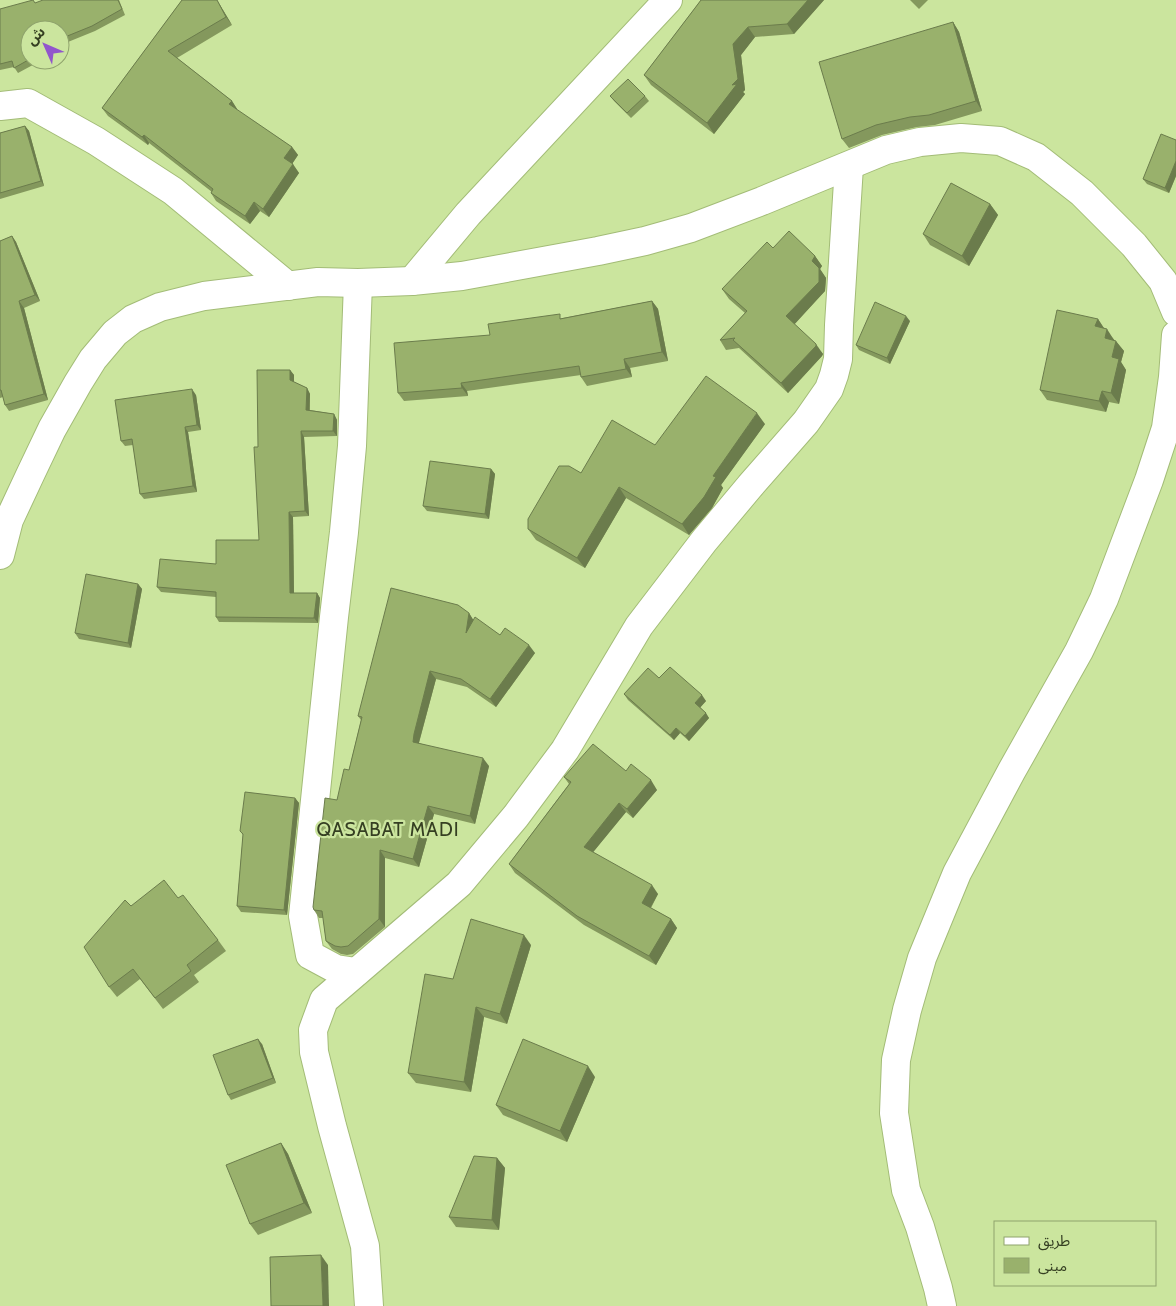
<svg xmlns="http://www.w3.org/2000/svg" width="1176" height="1306" viewBox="0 0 1176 1306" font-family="Cabin,'Noto Sans Arabic',sans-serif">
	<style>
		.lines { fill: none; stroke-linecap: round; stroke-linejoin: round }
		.minor-casing { stroke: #a3bc77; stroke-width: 30 }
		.minor { stroke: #fff; stroke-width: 28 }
		.wall { fill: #84985d }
		.shaded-wall { fill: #6b7c4c }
		.building { fill: #99b16c; stroke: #6b7c4c }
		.labels { text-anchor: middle; stroke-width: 4.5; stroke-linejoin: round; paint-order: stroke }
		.quarter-label { font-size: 19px; letter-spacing: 1px; fill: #353f22; stroke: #cbe59e }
	</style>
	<rect width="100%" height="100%" fill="#cbe59e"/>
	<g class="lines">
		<defs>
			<g id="minor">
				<polyline points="0,106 28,103 96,141 173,191 288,286"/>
				<polyline points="412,281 468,214 668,0"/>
				<polyline points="0,555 9,520 31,473 52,429 78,383 93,359 115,333 133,319 160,307 204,296 318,282 358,283 412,281 462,276 598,251 645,241 691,228 762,201 886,150 920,142 961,138 1000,141 1036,157 1082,193 1134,245 1163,281 1176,312"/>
				<polyline points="356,972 336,969 310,955 303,916 334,617 344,532 352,446 358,283"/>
				<polyline points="369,1306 365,1246 332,1126 314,1052 313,1030 324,1000 459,884 516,816 565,750 639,626 704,541 750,486 806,422 829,389 834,375 838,359 839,325 849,166"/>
				<polyline points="942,1306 938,1288 920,1227 906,1190 894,1113 896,1060 907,1010 922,958 957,873 1011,772 1079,651 1104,599 1149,480 1166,428 1173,377 1176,335"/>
			</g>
		</defs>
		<use href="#minor" class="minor-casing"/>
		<use href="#minor" class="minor"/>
	</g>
	<g class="wall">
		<polygon points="119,0 125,15 95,31 63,44 64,48 60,50 60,30 30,30 30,60 42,60 18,73 14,67 0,70 0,9 35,3"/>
		<polygon points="182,0 217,0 232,25 177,58 232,101 237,109 237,110 292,147 298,155 292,164 299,173 269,217 260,211 250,224 216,201 211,193 212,192 149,143 148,145 108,116 102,108"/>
		<polygon points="701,0 824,0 794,34 755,37 741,55 745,90 743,92 745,94 714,134 651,85 644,75"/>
		<polygon points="910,0 928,0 919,9"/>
		<polygon points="953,22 959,32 982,111 935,125 917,127 882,135 849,148 842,139"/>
		<polygon points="610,96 645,96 649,101 631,118 614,101"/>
		<polygon points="25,126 29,131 44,186 0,199 0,133"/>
		<polygon points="1176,140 1176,176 1169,193 1147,184 1143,179"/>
		<polygon points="990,204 998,215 969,266 930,245 923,234"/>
		<polygon points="12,236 16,242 40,301 24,308 48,400 9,411 5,405 3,397 0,398 0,241"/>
		<polygon points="773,248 815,256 822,266 820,269 826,278 825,291 794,324 823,354 822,356 788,393 739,348 726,350 720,340 745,313 729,299 722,289"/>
		<polygon points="652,301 658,309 668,361 630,368 632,377 587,386 581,377 581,375 467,391 468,396 404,401 398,393 490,335 563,318"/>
		<polygon points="1098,319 1104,328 1124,351 1121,362 1126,370 1119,404 1109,402 1106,412 1047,400 1040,390"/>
		<polygon points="910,321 890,364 859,350 856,345"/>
		<polygon points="290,370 294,375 294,382 307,388 310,394 310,410 334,414 337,420 337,436 304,437 309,516 293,517 294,593 317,593 320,598 318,623 219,622 216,617 216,597 161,592 157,587 216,564 259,540 258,447"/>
		<polygon points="196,395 201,430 188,432 197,492 144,499 140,494 133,445 125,446 121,441"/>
		<polygon points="765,424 721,485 723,488 712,508 689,535 626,498 585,568 536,540 528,529 581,473 655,445"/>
		<polygon points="491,469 495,474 489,519 427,511 423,506"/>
		<polygon points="138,584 142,589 131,648 79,639 75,633"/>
		<polygon points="469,613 473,620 500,635 535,653 496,707 467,687 436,679 419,743 489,766 475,824 434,814 419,867 385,858 385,927 353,954 347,955 341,954 332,949 326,941 323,918 319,918 314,910 337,800 349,770 361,720 358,716"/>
		<polygon points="659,678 706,701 700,707 709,718 689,741 680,733 674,740 628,700 624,694"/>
		<polygon points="626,771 657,790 633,818 626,812 593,852 658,894 651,908 671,919 677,928 656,965 584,925 515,873 509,864 569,784 564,777"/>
		<polygon points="295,798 299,803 287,915 241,912 237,906 243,835 240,831"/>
		<polygon points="178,898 218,940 226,951 194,975 199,982 163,1009 140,979 117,997 109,987 131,906"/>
		<polygon points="531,945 507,1024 484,1017 471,1092 416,1083 408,1073 453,979"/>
		<polygon points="262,1044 276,1083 231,1100 228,1095"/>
		<polygon points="595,1077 567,1142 503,1115 496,1105"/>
		<polygon points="281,1143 288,1154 312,1213 258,1235 250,1224"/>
		<polygon points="497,1158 505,1168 499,1230 456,1227 449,1217"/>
	</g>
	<g class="shaded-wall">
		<polygon points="217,0 232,25 226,17"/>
		<polygon points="808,0 824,0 794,34 787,24"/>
		<polygon points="953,22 959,32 982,111 976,101"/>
		<polygon points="748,27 755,37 741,55 745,90 743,92 745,94 714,134 707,123 733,44"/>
		<polygon points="232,101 237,109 235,113 229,104"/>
		<polygon points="25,126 29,131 44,186 41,181"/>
		<polygon points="144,135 149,143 148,145 142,137"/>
		<polygon points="292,147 298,155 290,167 284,158"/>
		<polygon points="1176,161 1176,176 1169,193 1165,188"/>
		<polygon points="293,164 299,173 269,217 263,209"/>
		<polygon points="254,202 260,211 250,224 245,216"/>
		<polygon points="990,204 998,215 969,266 962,256"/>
		<polygon points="12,236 16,242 40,301 35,295"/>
		<polygon points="815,256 822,266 820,269 826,278 825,291 793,326 786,316 812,261"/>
		<polygon points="19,301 24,308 48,400 44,394"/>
		<polygon points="652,301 658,309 668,361 662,352"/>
		<polygon points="906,316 910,321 890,364 887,358"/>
		<polygon points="1098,319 1105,330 1095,326"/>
		<polygon points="1107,329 1114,340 1112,349 1105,338"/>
		<polygon points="1116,341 1124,351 1121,362 1126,370 1119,404 1111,393 1112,357"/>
		<polygon points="816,344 823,354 822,356 788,393 781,383"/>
		<polygon points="624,359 630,368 632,377 626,369"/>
		<polygon points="290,370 294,375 294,385 290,380"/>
		<polygon points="461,383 467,391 468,396 462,388"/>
		<polygon points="307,388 310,394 309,415 306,410"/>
		<polygon points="192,389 196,395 201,430 197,425"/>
		<polygon points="1102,391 1109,402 1106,412 1099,401"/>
		<polygon points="757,413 765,424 721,485 723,488 712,508 689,535 682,524 713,476"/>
		<polygon points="334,414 337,420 337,436 333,431"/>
		<polygon points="185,427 188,432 197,492 193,486"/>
		<polygon points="301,431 304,437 309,516 305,511"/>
		<polygon points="491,469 495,474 489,519 485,514"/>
		<polygon points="619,487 626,498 585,568 577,558"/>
		<polygon points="289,512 293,517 294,598 290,593"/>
		<polygon points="138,584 142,589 131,648 128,643"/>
		<polygon points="317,593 320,598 318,623 314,618"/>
		<polygon points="469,613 474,621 466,633"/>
		<polygon points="529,645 535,653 496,707 490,699"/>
		<polygon points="430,671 436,679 419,742 418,750 413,742 414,734"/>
		<polygon points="702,695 706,701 699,709 695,703"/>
		<polygon points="706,713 709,718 689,741 685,736"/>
		<polygon points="676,728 680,733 674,740 670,735"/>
		<polygon points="483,758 489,766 475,824 470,816"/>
		<polygon points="651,780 657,790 633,818 627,809"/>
		<polygon points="295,798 299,803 287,915 284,910"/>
		<polygon points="619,803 626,812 590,856 584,847"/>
		<polygon points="428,806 434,814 419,867 413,859"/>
		<polygon points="380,850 385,858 385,927 379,919"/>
		<polygon points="652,885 658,894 648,912 642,903"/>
		<polygon points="671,919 677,928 656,965 649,956"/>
		<polygon points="524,935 531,945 507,1024 500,1014"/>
		<polygon points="476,1007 484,1017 471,1092 464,1082"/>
		<polygon points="258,1039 262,1044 276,1083 273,1078"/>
		<polygon points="588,1066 595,1077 567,1142 560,1131"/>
		<polygon points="281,1143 288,1154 312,1213 304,1203"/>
		<polygon points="497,1158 505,1168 499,1230 492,1220"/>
		<polygon points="321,1255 328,1265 329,1306 323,1306"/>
	</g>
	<g class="building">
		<polygon points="33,0 35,3 43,0 118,0 122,9 92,26 60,39 60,30 30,30 30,59 14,68 12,61 0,64 0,9"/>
		<polygon points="182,0 217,0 226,17 168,51 232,101 229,104 292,147 284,158 293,164 263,209 254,202 245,216 211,193 213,189 144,135 142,137 102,108"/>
		<polygon points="701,0 808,0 787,24 748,27 733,44 738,79 732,85 737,84 707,123 644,75 695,8"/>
		<polygon points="953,22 976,101 929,115 910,117 876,125 842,139 819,62"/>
		<polygon points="628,79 645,96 627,113 610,96"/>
		<polygon points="25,126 41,181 0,193 0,133"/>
		<polygon points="1161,134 1176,140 1176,161 1165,188 1143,179"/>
		<polygon points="951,183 990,204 962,256 923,234"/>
		<polygon points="789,231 815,256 812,261 819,268 819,282 786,316 816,344 816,346 781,383 733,340 735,338 720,340 747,311 722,289 767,242 773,248"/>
		<polygon points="12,236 35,295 19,301 44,394 5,405 1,390 0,390 0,241"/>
		<polygon points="652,301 662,352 624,359 626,369 581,377 579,366 461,383 462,388 398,393 394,343 490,335 488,324 560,314 560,319"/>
		<polygon points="875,302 906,316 887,358 856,345"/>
		<polygon points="1057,310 1098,319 1095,326 1107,329 1105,338 1116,341 1112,357 1119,359 1111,393 1102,391 1099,401 1040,390"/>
		<polygon points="257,370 290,370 290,380 307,388 306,410 334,414 333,431 301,431 305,511 289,512 290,593 317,593 314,618 216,617 216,592 157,587 160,559 216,564 216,540 259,540 254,447 258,447"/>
		<polygon points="706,376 757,413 713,476 716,477 704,497 682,524 619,487 577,558 528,529 528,519 559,466 569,466 581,473 612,420 655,445"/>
		<polygon points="192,389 197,425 185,427 193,486 140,494 132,439 121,441 115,400"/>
		<polygon points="430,461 491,469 485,514 423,506"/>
		<polygon points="86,574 138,584 128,643 75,633"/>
		<polygon points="391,588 458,605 469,613 466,633 475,617 500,635 505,628 529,645 490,699 461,679 430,671 414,734 413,742 483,758 470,816 428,806 413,859 380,850 379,919 348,946 341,947 335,946 326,941 322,911 314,910 313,907 325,798 337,800 344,769 349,770 362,717 358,716"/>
		<polygon points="670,667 702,695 695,703 706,713 685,736 676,728 670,735 624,694 648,668 659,678"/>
		<polygon points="593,744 626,771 631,764 651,780 627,809 619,803 584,847 652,885 642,903 671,919 649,956 577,916 509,864 571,782 564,777"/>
		<polygon points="245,792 295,798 284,910 237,906 243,834 240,831"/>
		<polygon points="164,880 178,898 183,895 218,940 187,965 191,971 155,998 133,969 109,987 84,947 125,900 131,906"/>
		<polygon points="471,919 524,935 500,1014 476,1007 464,1082 408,1073 425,974 453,979"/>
		<polygon points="258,1039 273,1078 228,1095 213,1055"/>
		<polygon points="523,1039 588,1066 560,1131 496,1105"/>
		<polygon points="281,1143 304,1203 250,1224 226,1165"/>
		<polygon points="474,1156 497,1158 492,1220 449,1217"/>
		<polygon points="321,1255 323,1306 271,1306 270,1257"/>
	</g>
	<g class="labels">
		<g class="quarter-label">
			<text x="388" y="836">QASABAT MADI</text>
		</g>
	</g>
	<rect x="994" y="1221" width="162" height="65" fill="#cbe59e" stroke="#8fa36c"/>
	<rect x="1004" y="1237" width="25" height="8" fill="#ffffff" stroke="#8fa36c"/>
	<text x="1038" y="1246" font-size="15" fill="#353f22">طريق</text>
	<rect x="1004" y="1258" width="25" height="15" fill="#99b16c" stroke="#8fa36c"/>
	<text x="1038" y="1271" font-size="15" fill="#353f22">مبنى</text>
	<g transform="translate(45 45) rotate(315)"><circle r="24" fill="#cbe59e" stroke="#8fa36c"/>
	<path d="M0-4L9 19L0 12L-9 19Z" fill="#9155cc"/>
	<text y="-8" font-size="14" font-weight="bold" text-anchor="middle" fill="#353f22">ش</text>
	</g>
</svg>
